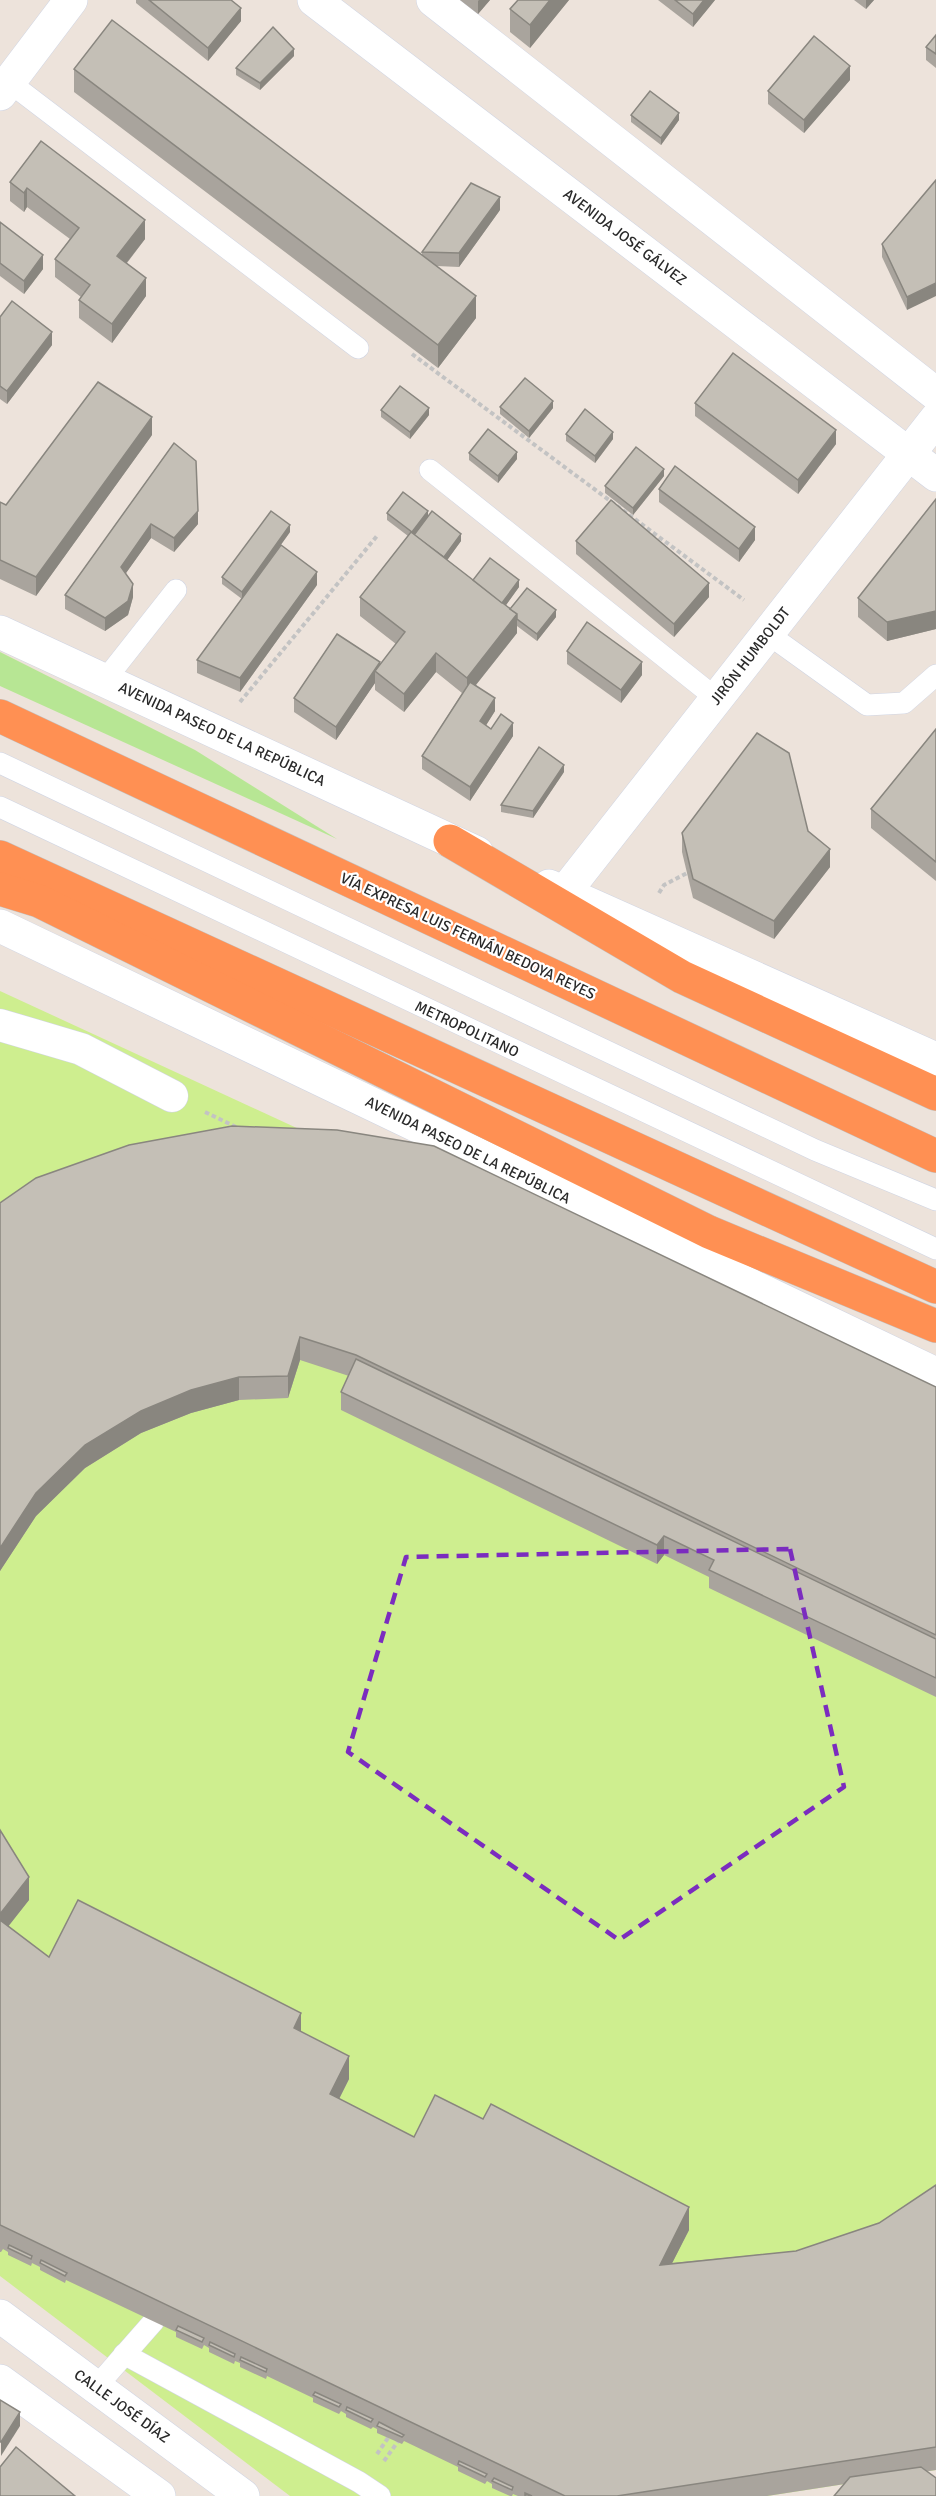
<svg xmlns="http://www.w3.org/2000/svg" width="936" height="2496" viewBox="0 0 936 2496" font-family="Signika,sans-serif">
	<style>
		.grass { fill: #b7e694 }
		.pitch { fill: #ceee8f }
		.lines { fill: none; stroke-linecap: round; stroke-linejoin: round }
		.service-casing { stroke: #d0d5e3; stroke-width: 22 }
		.pedestrian-casing { stroke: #d0d5e3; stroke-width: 33 }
		.tertiary-casing { stroke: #d0d5e3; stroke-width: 34 }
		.secondary-casing { stroke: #d0d5e3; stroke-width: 34 }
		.motorway-casing { stroke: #c3c3c3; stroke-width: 34 }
		.path { stroke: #c3c3c3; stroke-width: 4; stroke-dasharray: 4.5 3; stroke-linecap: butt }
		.service { stroke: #fff; stroke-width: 21 }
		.pedestrian { stroke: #fff; stroke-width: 32 }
		.tertiary { stroke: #fff; stroke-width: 33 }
		.secondary { stroke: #fff; stroke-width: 33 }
		.motorway { stroke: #ff9053; stroke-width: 33 }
		.wall { fill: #a9a49d }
		.shaded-wall { fill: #89867f }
		.building { fill: #c4bfb6; stroke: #89867f; stroke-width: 1.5 }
		.marked { fill: none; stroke: #7b2cbf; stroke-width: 4.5; stroke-dasharray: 12 8; stroke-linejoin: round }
		.labels { text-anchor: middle; stroke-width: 4.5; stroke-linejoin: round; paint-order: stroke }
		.street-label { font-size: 15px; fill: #2a2a2a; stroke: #fff }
	</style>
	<rect width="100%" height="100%" fill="#ede3db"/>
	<polygon class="grass" points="0,652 195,750 337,839 0,686"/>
	<polygon class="pitch" points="0,991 936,1423 936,2470 767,2496 290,2496 0,2276"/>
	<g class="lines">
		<defs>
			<g id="service">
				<polyline points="9,82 358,348"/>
				<polyline points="430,470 717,699"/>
				<polyline points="768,634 867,705 904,703 936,675"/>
				<polyline points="105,680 176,590"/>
				<polyline points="0,763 815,1150 936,1200"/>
				<polyline points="0,807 936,1249"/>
				<polyline points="124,2354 359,2482 380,2496"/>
				<polyline points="96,2387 154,2321"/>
			</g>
			<polyline id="pedestrian" points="0,1025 81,1049 172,1096"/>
			<g id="tertiary">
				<polyline points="314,0 936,475"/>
				<polyline points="433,0 936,394"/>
				<polyline points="564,893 936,419"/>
				<polyline points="0,2316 243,2496"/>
				<polyline points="0,2381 159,2496"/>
			</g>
			<g id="secondary">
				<polyline points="0,94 71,0"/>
				<polyline points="0,632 477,853"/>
				<polyline points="549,886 936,1059"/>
				<polyline points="0,926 936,1374"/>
			</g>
			<g id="motorway">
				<polyline points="0,716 936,1156"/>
				<polyline points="450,841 682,977 936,1094"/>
				<polyline points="0,857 936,1287"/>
				<polyline points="0,889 39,901 709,1232 936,1326"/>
			</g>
		</defs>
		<use href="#service" class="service-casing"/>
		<use href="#pedestrian" class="pedestrian-casing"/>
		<use href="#tertiary" class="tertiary-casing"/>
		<use href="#secondary" class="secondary-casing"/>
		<use href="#motorway" class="motorway-casing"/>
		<g class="path">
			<polyline points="412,354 744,600"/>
			<polyline points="240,702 377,536"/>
			<polyline points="659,893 664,885 687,873"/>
			<polyline points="205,1112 236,1127"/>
			<polyline points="377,2454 390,2435"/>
			<polyline points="384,2461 399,2440"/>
		</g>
		<use href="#service" class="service"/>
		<use href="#pedestrian" class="pedestrian"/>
		<use href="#tertiary" class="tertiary"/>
		<use href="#secondary" class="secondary"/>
		<use href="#motorway" class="motorway"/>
	</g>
	<g class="wall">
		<polygon points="136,0 231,0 241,21 208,61 136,3"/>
		<polygon points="460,0 490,0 478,14"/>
		<polygon points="518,0 569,0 530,48 510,32 510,9"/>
		<polygon points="658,0 715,0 693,27"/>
		<polygon points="854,0 874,0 866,9"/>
		<polygon points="936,35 936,68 926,60 926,47"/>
		<polygon points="294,56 260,90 236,75 236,68"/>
		<polygon points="74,69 422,255 422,252 500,210 459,267 437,266 476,318 438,368 74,92"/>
		<polygon points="850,80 804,133 768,104 768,91"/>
		<polygon points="631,115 679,120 661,145 631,122"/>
		<polygon points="41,141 145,239 127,263 146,296 112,343 79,318 79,300 81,297 55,277 55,259 70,239 27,207 24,212 10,201 10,182"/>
		<polygon points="936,180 907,310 882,257 882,244"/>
		<polygon points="0,222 43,269 24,294 0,276"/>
		<polygon points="0,317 52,345 7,404 0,399"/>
		<polygon points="695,403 836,444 798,494 695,416"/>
		<polygon points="500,407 553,408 529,438 500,414"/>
		<polygon points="381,410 429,415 410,439 381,417"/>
		<polygon points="566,434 613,439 595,463 566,441"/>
		<polygon points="152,435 36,596 0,579 0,484 0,502 6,505"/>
		<polygon points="174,443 198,524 174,552 151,538 126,573 133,597 128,615 105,631 65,609 65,595"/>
		<polygon points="469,453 517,459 498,483 469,460"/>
		<polygon points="664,476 633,515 605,493 605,486"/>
		<polygon points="659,489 755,540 739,562 659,502"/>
		<polygon points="387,513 428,517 461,541 447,560 473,580 519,587 506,605 510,609 556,617 537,641 517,626 517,633 476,685 495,711 486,725 491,729 513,736 470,801 422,769 422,756 462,693 436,672 404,712 375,690 375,683 336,740 294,712 294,698 380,665 396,644 360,616 360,597 408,536 387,520"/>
		<polygon points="290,532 242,599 222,584 222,577"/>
		<polygon points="576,541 709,597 674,637 576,554"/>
		<polygon points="317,585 240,692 197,673 197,660"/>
		<polygon points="858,598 936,629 887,641 858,617"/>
		<polygon points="567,651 642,675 621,703 567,664"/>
		<polygon points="936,729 936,881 871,828 871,809"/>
		<polygon points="564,772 533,818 501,812 501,805"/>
		<polygon points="808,831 830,867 774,939 693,898 682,852 682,833"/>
		<polygon points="0,1203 936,1387 936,1697 709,1588 709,1577 664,1555 657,1564 341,1410 341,1392 349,1376 300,1360 288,1398 239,1400 191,1413 141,1433 85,1468 36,1516 0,1571"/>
		<polygon points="0,1830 29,1900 8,1926 49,1957 301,2032 349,2079 339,2099 414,2137 689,2230 672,2263 796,2251 879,2223 936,2185 936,2470 767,2496 518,2496 513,2494 512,2496 510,2496 492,2488 492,2484 487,2481 485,2484 458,2471 458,2467 404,2441 402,2444 377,2433 377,2429 373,2427 371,2429 346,2417 346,2414 341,2411 339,2414 313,2402 313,2398 267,2376 266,2379 240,2367 240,2363 235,2361 234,2364 209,2352 209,2348 204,2345 202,2349 176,2337 176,2332 66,2280 65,2283 40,2270 40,2267 32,2263 31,2266 8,2255 8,2252 3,2249 1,2252 0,2252"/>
	</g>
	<g class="shaded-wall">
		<polygon points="479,0 490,0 478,14 478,1"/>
		<polygon points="550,0 569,0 530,48 530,25"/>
		<polygon points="704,0 715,0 693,27 693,14"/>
		<polygon points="866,0 874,0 866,9"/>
		<polygon points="241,8 241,21 208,61 208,48"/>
		<polygon points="294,49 294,56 260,90 260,83"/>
		<polygon points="850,66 850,80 804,133 804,120"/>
		<polygon points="679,113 679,120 661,145 661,138"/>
		<polygon points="27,188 27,207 24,212 24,193"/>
		<polygon points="500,197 500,210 459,267 459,253"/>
		<polygon points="145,220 145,239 117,275 117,256"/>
		<polygon points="43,255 43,269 24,294 24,281"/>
		<polygon points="146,278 146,296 112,343 112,324"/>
		<polygon points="936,283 936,296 907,310 907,297"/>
		<polygon points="476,296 476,318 438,368 438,345"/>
		<polygon points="52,332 52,345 7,404 7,391"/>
		<polygon points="553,401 553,408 529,438 529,431"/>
		<polygon points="429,408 429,415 410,439 410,432"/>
		<polygon points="152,417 152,435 36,596 36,577"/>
		<polygon points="836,430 836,444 798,494 798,480"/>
		<polygon points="613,432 613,439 595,463 595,456"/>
		<polygon points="517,452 517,459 498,483 498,476"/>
		<polygon points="664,469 664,476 633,515 633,508"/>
		<polygon points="198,511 198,524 174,552 174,538"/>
		<polygon points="428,511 428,518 412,539 412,532"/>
		<polygon points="151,524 151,538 121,580 121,567"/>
		<polygon points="290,525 290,532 242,599 242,592"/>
		<polygon points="755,527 755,540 739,562 739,549"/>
		<polygon points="461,534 461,541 443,566 443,559"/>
		<polygon points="317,572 317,585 240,692 240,678"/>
		<polygon points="519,580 519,587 501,612 501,605"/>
		<polygon points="709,583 709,597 674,637 674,624"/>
		<polygon points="133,584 133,597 128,615 105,631 105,618"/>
		<polygon points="556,610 556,617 537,641 537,634"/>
		<polygon points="936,611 936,629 887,641 887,622"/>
		<polygon points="517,614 517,633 467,696 467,678"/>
		<polygon points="436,653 436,672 404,712 404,694"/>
		<polygon points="380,662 380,675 375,671 375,683 336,740 336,727"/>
		<polygon points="642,662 642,675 621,703 621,690"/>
		<polygon points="495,698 495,711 480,735 480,721"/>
		<polygon points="513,723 513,736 470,801 470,787"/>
		<polygon points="564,765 564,772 533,818 533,811"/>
		<polygon points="830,849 830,867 774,939 774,921"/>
		<polygon points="300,1337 300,1360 288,1398 288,1376"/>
		<polygon points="239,1377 239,1400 191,1413 141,1433 85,1468 36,1516 0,1571 0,1548 36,1493 85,1445 141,1411 191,1390"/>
		<polygon points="664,1536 664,1555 657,1564 657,1545"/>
		<polygon points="29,1877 29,1900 0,1937 0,1914"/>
		<polygon points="301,2013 301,2036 294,2028"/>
		<polygon points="349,2056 349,2079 330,2117 330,2094"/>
		<polygon points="689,2207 689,2230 660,2287 660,2265"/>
		<polygon points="20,2412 20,2426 1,2456 1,2442"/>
	</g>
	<g class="building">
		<polygon points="149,0 231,0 241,8 208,48"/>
		<polygon points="518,0 550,0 530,25 510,9"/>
		<polygon points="675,0 704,0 693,14"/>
		<polygon points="112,20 476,296 438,345 74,69"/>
		<polygon points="273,27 294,49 260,83 236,68"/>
		<polygon points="936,35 936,54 926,47"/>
		<polygon points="814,36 850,66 804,120 768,91"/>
		<polygon points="650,91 679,113 661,138 631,115"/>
		<polygon points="41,141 145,220 117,256 146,278 112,324 79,300 90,285 55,259 79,228 27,188 24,193 10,182"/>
		<polygon points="936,180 936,283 907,297 882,244"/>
		<polygon points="471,183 500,197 459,253 422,252"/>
		<polygon points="0,222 43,255 24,281 0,263"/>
		<polygon points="12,301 52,332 7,391 0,386 0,317"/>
		<polygon points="733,353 836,430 798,480 695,403"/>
		<polygon points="525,378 553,401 529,431 500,407"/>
		<polygon points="98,382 152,417 36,577 0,560 0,502 6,505"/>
		<polygon points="400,386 429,408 410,432 381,410"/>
		<polygon points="585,409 613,432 595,456 566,434"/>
		<polygon points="488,429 517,452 498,476 469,453"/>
		<polygon points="174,443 196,461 198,511 174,538 151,524 121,567 133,584 128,601 105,618 65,595"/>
		<polygon points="636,447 664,469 633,508 605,486"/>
		<polygon points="675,466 755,527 739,549 659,489"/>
		<polygon points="403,492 428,511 412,532 387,513"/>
		<polygon points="936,499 936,611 887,622 858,598"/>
		<polygon points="611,500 709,583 674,624 576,541"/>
		<polygon points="271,511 290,525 242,592 222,577"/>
		<polygon points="432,511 461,534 444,557 414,535"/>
		<polygon points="411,532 517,614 467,678 436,653 404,694 375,671 405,632 360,597"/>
		<polygon points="281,545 317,572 240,678 197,660"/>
		<polygon points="490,558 519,580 502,603 473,580"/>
		<polygon points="527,588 556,610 537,634 517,619 517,614 510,609"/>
		<polygon points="587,622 642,662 621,690 567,651"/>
		<polygon points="337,634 380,662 336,727 294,698"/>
		<polygon points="470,682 495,698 480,721 491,729 501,714 513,723 470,787 422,756"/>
		<polygon points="936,729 936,862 871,809"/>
		<polygon points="757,733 789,753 808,831 830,849 774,921 693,879 682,833"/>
		<polygon points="539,747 564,765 533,811 501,805"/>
		<polygon points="232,1126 337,1130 434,1146 936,1387 936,1635 356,1355 300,1337 288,1376 239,1377 191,1390 141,1411 85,1445 36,1493 0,1548 0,1203 36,1178 129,1145"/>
		<polygon points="356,1359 936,1639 936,1678 709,1570 714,1560 664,1536 657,1545 341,1392"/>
		<polygon points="0,1830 29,1877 0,1914"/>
		<polygon points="78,1900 301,2013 294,2028 349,2056 330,2094 414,2137 435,2095 483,2119 491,2104 689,2207 660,2265 796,2251 879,2223 936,2185 936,2447 617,2496 565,2496 0,2225 0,1920 49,1957"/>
		<polygon points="9,2245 32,2256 31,2259 8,2248"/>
		<polygon points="41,2260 67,2273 65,2276 40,2263"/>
		<polygon points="178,2326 204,2338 202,2342 176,2330"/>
		<polygon points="210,2342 235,2354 234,2357 209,2345"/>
		<polygon points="241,2357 267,2369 266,2372 240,2360"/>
		<polygon points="315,2392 341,2404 339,2407 313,2395"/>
		<polygon points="0,2400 20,2412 1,2442 0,2442"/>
		<polygon points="347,2407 373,2419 371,2422 346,2410"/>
		<polygon points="379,2422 404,2435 402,2437 377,2426"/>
		<polygon points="16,2447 75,2496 0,2496 0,2467"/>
		<polygon points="459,2461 487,2474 485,2477 458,2464"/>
		<polygon points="921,2467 936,2478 936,2496 834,2496 850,2477"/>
		<polygon points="494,2478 513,2487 512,2490 492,2481"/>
		<polygon points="525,2493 532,2496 525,2496"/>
	</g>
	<path class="marked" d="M790,1549L844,1787L619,1940L348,1752L406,1557Z"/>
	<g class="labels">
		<g class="street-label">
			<text transform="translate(625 237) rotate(37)" y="5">AVENIDA JOSÉ GÁLVEZ</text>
			<text transform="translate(750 656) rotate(-52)" y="5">JIRÓN HUMBOLDT</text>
			<text transform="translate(222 734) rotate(25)" y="5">AVENIDA PASEO DE LA REPÚBLICA</text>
			<text transform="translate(468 936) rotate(25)" y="5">VÍA EXPRESA LUIS FERNÁN BEDOYA REYES</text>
			<text transform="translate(467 1029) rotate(25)" y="5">METROPOLITANO</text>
			<text transform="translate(468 1150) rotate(26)" y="5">AVENIDA PASEO DE LA REPÚBLICA</text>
			<text transform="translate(122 2406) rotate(36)" y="5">CALLE JOSÉ DÍAZ</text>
		</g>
	</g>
</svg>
